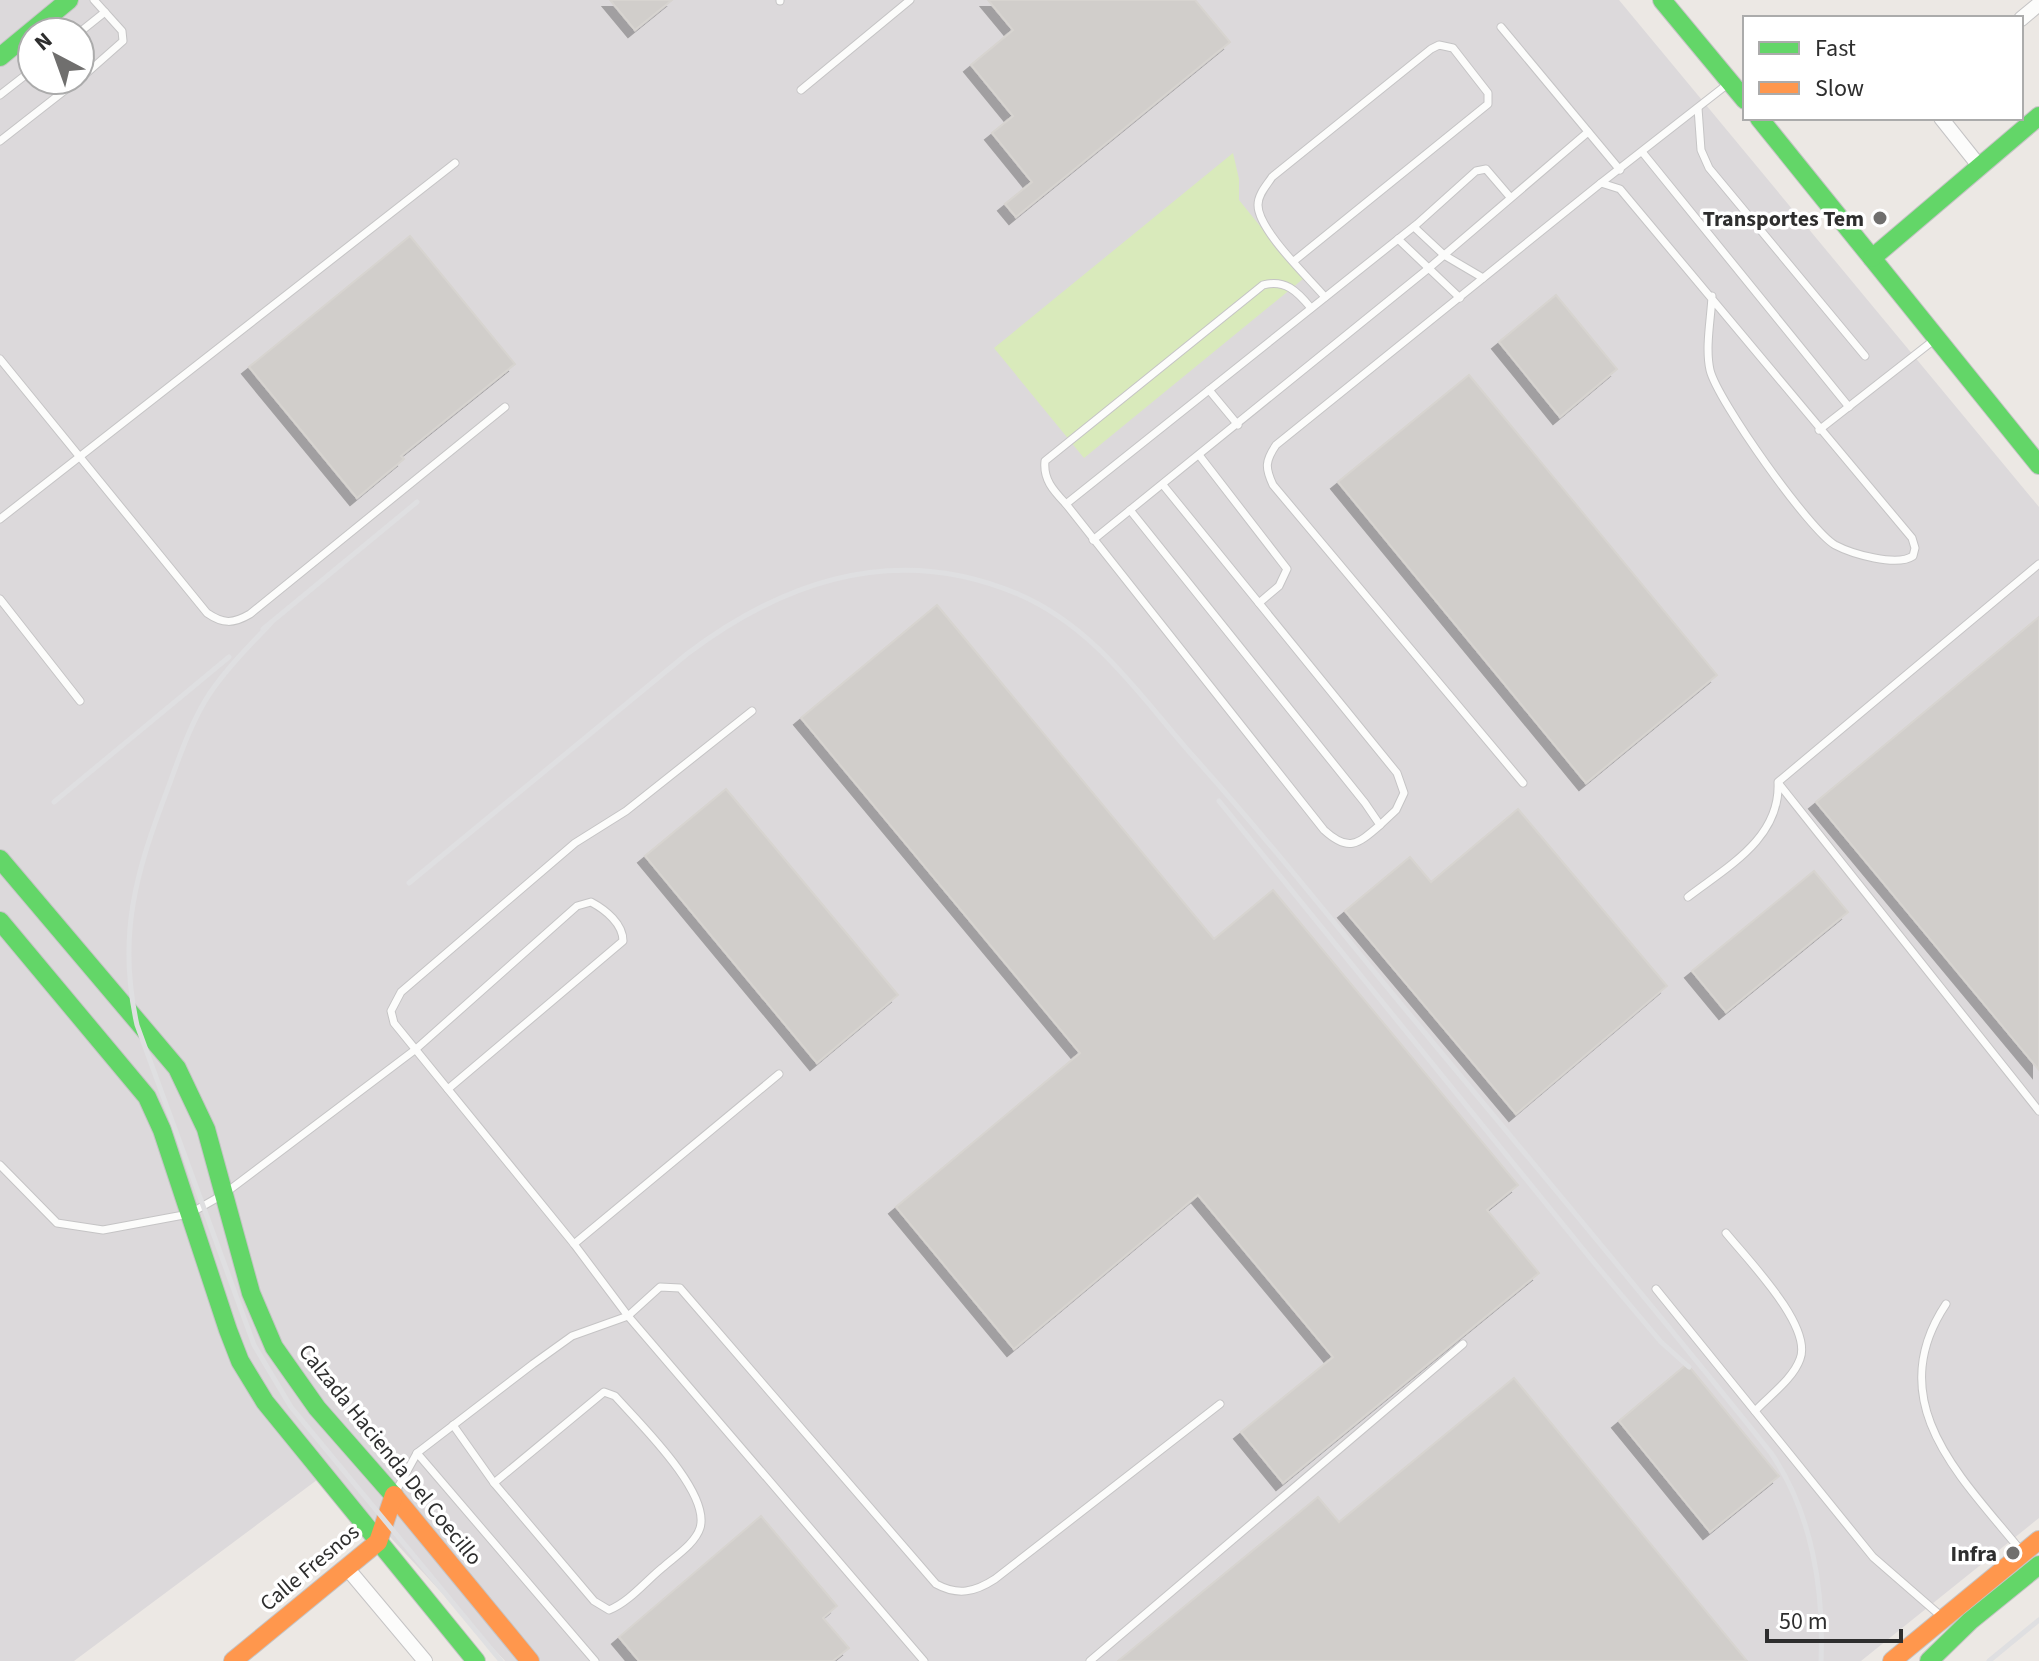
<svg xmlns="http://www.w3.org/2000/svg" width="2039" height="1661" viewBox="0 0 2039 1661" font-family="'Source Sans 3',sans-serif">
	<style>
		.industrial { fill: #dcd9db; fill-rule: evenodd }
		.pitch { fill: #d9eabb }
		.building { fill: #d1cecb; stroke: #d7d4d0; stroke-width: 2; filter: url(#shadow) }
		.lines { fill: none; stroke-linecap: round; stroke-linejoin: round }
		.lane-casing { stroke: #c5c4c5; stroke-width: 9 }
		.street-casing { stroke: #c5c4c5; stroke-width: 16 }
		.fast-casing { stroke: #c5c4c5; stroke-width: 20 }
		.slow-casing { stroke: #c5c4c5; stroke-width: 20 }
		.lane { stroke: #fcfcfb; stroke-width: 7 }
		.street { stroke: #fcfcfb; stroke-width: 14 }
		.fast { stroke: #63d668; stroke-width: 18 }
		.slow { stroke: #ff974d; stroke-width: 18 }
		.rail { stroke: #dfdfe1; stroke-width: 5 }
		.poi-dot { fill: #706f6e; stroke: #fff; stroke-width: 3 }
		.labels { text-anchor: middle; stroke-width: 7; stroke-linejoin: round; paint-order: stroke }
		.poi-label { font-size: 22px; font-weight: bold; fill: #2e2e2e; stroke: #fff; text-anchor: end }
		.street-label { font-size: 22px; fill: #2e2e2e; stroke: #fff }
	</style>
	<defs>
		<filter id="shadow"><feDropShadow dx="-7" dy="7" stdDeviation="0" flood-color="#0004"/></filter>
	</defs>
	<rect width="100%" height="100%" fill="#ece8e4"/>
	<path class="industrial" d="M0,0H1619L2039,507V1518L1861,1661H505L329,1471L74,1661H0ZM32,32H80V80H32Z"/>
	<polygon class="pitch" points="1233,153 1239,179 1239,200 1303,279 1084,458 994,348"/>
	<g class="building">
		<polygon points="610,0 672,0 635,30"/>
		<polygon points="988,0 1195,0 1230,42 1016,217 1005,204 1032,182 992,133 1013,116 971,65 1013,30"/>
		<polygon points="410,236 515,364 401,456 404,459 357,498 249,367"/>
		<polygon points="1556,295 1617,369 1560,417 1499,342"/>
		<polygon points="1469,375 1717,675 1586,783 1338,482"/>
		<polygon points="937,605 1214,939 1273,890 1518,1185 1487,1210 1539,1273 1283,1483 1241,1432 1333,1357 1198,1195 1014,1349 896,1207 1080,1053 801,718"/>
		<polygon points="2039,617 2039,1070 1816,802"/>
		<polygon points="726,789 898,995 817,1063 645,856"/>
		<polygon points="1518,809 1667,986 1516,1114 1345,911 1410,857 1431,882"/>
		<polygon points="1814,871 1848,912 1726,1012 1692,971"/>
		<polygon points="1687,1364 1779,1476 1710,1532 1619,1421"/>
		<polygon points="1514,1378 1747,1661 1118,1661 1318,1497 1339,1522"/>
		<polygon points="761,1516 837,1606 823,1618 849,1648 833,1661 639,1661 619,1637"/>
	</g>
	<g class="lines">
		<defs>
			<g id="lane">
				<polyline points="780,0 780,1"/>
				<polyline points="1501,27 1620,170"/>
				<polyline points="80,32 105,12"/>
				<polyline points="80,79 123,41 122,31 94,0"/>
				<polyline points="801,90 910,0"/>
				<polyline points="0,95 32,70"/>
				<polyline points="1698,108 1701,150 1709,168 1865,356"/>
				<polyline points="0,141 78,80"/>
				<polyline points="1643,153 1849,407"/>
				<polyline points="1601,183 1729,83"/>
				<polyline points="1414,227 1444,255 1483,278"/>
				<polyline points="1398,239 1460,298"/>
				<path d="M1294,261L1488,104V93L1453,48L1439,45L1431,49L1272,177C1267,185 1258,194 1258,205C1258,230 1308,277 1325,297"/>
				<path d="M0,359L207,613C223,624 233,624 250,614L505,407"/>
				<polyline points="1209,390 1238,425"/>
				<polyline points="1819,430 1934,340"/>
				<polyline points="1199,455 1287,569 1279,586 1259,603"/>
				<polyline points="1163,485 1397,773 1404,793 1396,810 1380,825"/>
				<path d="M1066,504C1054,491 1043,480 1045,461L1263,285C1285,279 1297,291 1311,308"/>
				<path d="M1130,510L1365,803L1380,825C1357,845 1348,852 1324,830L1066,504L1417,224L1476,171L1486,169L1510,197"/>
				<polyline points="0,519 455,163"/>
				<polyline points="1093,540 1429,268 1588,132"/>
				<polyline points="0,599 80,701"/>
				<polyline points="752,711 626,811 575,843 401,992 391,1011 394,1023 574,1244 628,1316 924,1661"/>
				<path d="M1523,783L1273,485C1265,468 1265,461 1276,445L1601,183L1620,189L1912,538L1915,548L1913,556C1897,567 1852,554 1835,545C1810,531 1717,400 1710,370C1705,347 1711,319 1712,296"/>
				<polyline points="1779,784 2039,1111"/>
				<path d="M1688,897C1727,867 1781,838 1778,782L2039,564"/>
				<path d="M0,1165L57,1223L103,1230L189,1214L224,1194L416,1049L577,906L591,902C606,910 623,924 623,941L448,1089"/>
				<path d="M1726,1233C1747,1259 1813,1326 1800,1359C1793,1379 1769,1396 1755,1411"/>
				<polyline points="574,1244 779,1074"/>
				<polyline points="1656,1289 1873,1557 1942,1617"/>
				<path d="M1946,1304C1880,1403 1962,1478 2022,1552"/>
				<path d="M604,1392L615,1396C637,1421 711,1492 700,1528C695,1544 674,1557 662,1568C646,1581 628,1603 609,1610L594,1601L494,1483Z"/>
				<polyline points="453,1425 494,1483"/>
				<polyline points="417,1453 595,1661"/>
				<path d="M395,1493L417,1453L533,1364L572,1336L628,1316L660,1287L680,1288L936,1584C958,1596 975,1592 995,1579L1220,1404"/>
				<polyline points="1090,1661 1463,1344"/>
			</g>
			<g id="street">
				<polyline points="2021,19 2039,4"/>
				<polyline points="1941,118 1980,167"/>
				<polyline points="347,1568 425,1661"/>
			</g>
			<g id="fast">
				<polyline points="1662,0 1745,100"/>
				<polyline points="0,57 69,0"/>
				<polyline points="1759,118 2039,465"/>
				<polyline points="1872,258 2039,116"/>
				<polyline points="0,859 177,1068 206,1129 251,1293 274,1347 317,1408 395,1497"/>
				<polyline points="0,921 147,1097 162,1130 228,1330 240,1361 265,1402 476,1661"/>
				<polyline points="1929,1661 1970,1621 2039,1565"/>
			</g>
			<g id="slow">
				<polyline points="395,1497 530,1661"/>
				<polyline points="233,1661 378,1542 394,1495"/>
				<polyline points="1892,1661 2039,1540"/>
			</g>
		</defs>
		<use href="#lane" class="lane-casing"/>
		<use href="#street" class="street-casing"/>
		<use href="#fast" class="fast-casing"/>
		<use href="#slow" class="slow-casing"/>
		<use href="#lane" class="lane"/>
		<use href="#street" class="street"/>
		<use href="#fast" class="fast"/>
		<use href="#slow" class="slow"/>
		<g class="rail">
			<path d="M270,624C249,646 227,668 210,693C191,722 180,755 168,788C136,872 117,935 137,1025L254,1345L291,1407L501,1661"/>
			<polyline points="263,629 417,502"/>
			<polyline points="1219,801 1591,1259 1661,1342 1689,1367"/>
			<polyline points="54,802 229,657"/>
			<path d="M409,883L687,654C786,579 898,543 1018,594C1095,627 1140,696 1193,756C1254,824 1311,894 1368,964C1502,1127 1639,1288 1771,1453C1812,1513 1824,1589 1821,1661"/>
			<polyline points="1989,1661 2039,1620"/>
		</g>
	</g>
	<g class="poi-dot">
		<circle cx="1880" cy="218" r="8"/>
		<circle cx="2013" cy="1553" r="8"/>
	</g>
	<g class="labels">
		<g class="poi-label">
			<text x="1864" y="226">Transportes Tem</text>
			<text x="1997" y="1561">Infra</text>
		</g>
		<g class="street-label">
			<text transform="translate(391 1454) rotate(51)" y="8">Calzada Hacienda Del Coecillo</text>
			<text transform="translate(309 1567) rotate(-40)" y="8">Calle Fresnos</text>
		</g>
	</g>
	<rect x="1743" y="16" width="280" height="104" fill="#ffffff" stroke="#ababab" stroke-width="2"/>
	<rect x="1759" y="42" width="40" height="12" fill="#63d668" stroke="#ababab" stroke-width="2"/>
	<text x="1815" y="56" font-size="24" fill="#2e2e2e">Fast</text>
	<rect x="1759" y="82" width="40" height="12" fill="#ff974d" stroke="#ababab" stroke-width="2"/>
	<text x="1815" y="96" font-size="24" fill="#2e2e2e">Slow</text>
	<g transform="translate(56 56) rotate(319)"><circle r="38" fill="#ffffff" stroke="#ababab" stroke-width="2"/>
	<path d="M0-6L14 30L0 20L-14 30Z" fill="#706f6e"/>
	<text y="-12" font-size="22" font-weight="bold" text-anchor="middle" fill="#2e2e2e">N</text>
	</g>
	<path d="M1767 1629v12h134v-12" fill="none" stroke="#2e2e2e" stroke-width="4"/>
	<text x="1779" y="1629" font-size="24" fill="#2e2e2e" stroke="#ffffff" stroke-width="6" paint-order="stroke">50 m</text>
</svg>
